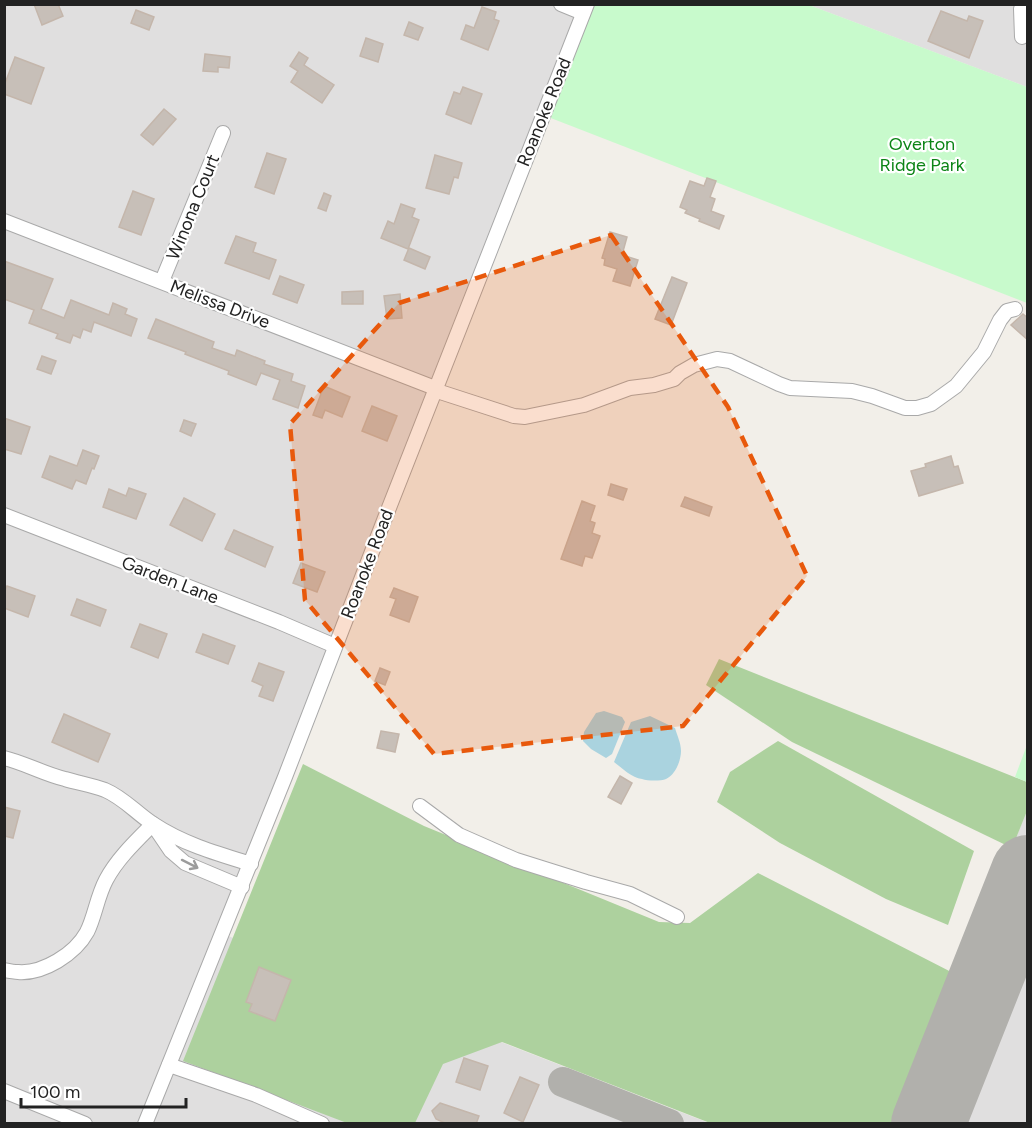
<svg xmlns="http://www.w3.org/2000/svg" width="1032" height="1128" viewBox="0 0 1032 1128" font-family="Figtree,sans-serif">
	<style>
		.residential { fill: #e0dfdf }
		.forest { fill: #add19e }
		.park { fill: #c8facc }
		.water { fill: #aad3df }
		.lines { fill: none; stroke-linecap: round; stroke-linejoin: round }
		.taxiway { stroke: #b1b0ac; stroke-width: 30 }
		.runway { stroke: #b1b0ac; stroke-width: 74 }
		.building { fill: #c7bfb8; stroke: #c4b6ab; stroke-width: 1.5 }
		.minor-casing { stroke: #a9a9a9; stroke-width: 16 }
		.minor { stroke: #fff; stroke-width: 14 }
		.oneway { stroke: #9c9c9c }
		.marked { fill: #e8590c; fill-opacity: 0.2; stroke: #e8590c; stroke-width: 4.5; stroke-dasharray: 12 8; stroke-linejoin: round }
		.labels { text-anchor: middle; stroke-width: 4.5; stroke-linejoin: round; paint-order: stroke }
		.street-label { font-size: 18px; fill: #222; stroke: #fff }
		.park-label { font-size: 18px; fill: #0c8416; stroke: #fff }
	</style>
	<rect width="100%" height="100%" fill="#f2efe9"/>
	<g class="residential">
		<polygon points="5,5 587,5 223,934 709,1123 5,1124"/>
		<polygon points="809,5 1027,5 1027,87 894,37"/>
		<polygon points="1027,811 1027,1123 897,1124 959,976"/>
	</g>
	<g class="forest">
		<polygon points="719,659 1027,782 1027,811 1012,848 792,742 706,685"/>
		<polygon points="778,741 974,851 948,925 886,899 780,843 717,802 730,772"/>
		<polygon points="303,764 424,826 659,922 690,923 758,873 959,976 897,1123 710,1123 502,1042 443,1064 415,1123 347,1123 183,1061"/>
	</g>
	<g class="park">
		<polygon points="586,5 809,5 1027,87 1027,303 543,115"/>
		<polygon points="1027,745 1028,782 1027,782 1015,777"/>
	</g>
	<g class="water">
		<polygon points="604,711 622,717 625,722 612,754 606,758 591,749 583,741 584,732 596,713"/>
		<path d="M650,716L675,728C677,735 681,743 681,751C681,761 675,775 666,779C661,781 648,781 642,779C632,778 622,768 614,762L631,722Z"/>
	</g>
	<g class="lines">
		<polyline class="taxiway" points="563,1082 669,1124"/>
		<polyline class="runway" points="928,1124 1028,872"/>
	</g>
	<g class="building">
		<polygon points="34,4 58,4 63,16 42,25"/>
		<polygon points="482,7 496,12 494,19 499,21 488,50 461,39 466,25 474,28"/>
		<polygon points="136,10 154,17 149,30 131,23"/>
		<polygon points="941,11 967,21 969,16 983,21 969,58 928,41"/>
		<polygon points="409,22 423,28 418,40 404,35"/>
		<polygon points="366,38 383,44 378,62 360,56"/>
		<polygon points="299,52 308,58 304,65 334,85 322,103 291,82 298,71 290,66"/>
		<polygon points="205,54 230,57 229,68 218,67 218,72 203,71"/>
		<polygon points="15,57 44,68 31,104 4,94 4,86"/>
		<polygon points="463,87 482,94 471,124 446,114 454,92 460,94"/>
		<polygon points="164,109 176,119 153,145 141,135"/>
		<polygon points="267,153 286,159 274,194 255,187"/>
		<polygon points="435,155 462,163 458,178 454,177 449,194 426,188"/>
		<polygon points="707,178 716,181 710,197 715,199 711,211 724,216 719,229 699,221 700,219 685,213 687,210 680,207 690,181 704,186"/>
		<polygon points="133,191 154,199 141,235 119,227"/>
		<polygon points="324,193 331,196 326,211 318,208"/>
		<polygon points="401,204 415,209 412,217 419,220 408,249 381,238 388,221 394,224"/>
		<polygon points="610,232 627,237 622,255 638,260 630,286 613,281 617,269 604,265 605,259 602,258"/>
		<polygon points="236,236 256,243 253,252 276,260 269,279 225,263"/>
		<polygon points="409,248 430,257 425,269 404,260"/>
		<polygon points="4,261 53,279 41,309 64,318 71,300 109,315 113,303 127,309 125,314 137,319 131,336 94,322 91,332 83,329 80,338 73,335 70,343 56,338 58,334 29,323 34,310 4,299"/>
		<polygon points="280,276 304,285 297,303 273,294"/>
		<polygon points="672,277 687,283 671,325 655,319"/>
		<polygon points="363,291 363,304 342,304 342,292"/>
		<polygon points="400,294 402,318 387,319 384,296"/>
		<polygon points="1023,314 1028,318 1028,340 1011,325"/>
		<polygon points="156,319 214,342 212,348 235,356 237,350 265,361 264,364 293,374 291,381 305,386 298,408 273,399 280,380 261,373 256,385 228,374 229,371 185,354 186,352 148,338"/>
		<polygon points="42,356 56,361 51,374 37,369"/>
		<polygon points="324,386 350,397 342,417 325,410 322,418 313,415"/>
		<polygon points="372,406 397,416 387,441 362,431"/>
		<polygon points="4,418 30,427 21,454 4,449"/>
		<polygon points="184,420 196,424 191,436 180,431"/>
		<polygon points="83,450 99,456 94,469 92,468 86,484 76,480 72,489 42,477 50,456 77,466"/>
		<polygon points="951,456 954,467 958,466 963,483 919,496 911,471 926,467 925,464"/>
		<polygon points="611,484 627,489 623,500 608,495"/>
		<polygon points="129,488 146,494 136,519 103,507 109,489 126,496"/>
		<polygon points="685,497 712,507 709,516 681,506"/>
		<polygon points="184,498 215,514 202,541 170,525"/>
		<polygon points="582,501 595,506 590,521 595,523 592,533 600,536 592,558 585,556 582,566 561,559"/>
		<polygon points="234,530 273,547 265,567 225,549"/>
		<polygon points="301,563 325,572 317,592 293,583"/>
		<polygon points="7,586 35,596 28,617 4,608 4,593"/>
		<polygon points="394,588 418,597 409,622 390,615 396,599 390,597"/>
		<polygon points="77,599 106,610 100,626 71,615"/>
		<polygon points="140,624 167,634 158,658 131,647"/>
		<polygon points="203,634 235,646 228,664 196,652"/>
		<polygon points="259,663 284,672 273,701 259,696 263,686 252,681"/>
		<polygon points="380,668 390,672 385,685 375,681"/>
		<polygon points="64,714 110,734 98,762 52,742"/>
		<polygon points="381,731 399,734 395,752 377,748"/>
		<polygon points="620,776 632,783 621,804 608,797"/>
		<polygon points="4,807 20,811 13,838 4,836"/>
		<polygon points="259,967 291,980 275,1021 249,1011 252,1004 246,1002"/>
		<polygon points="464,1058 488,1066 480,1090 456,1082"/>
		<polygon points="520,1077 539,1085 523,1122 504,1113"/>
		<polygon points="440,1103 479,1116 476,1124 447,1124 436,1119 432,1111"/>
	</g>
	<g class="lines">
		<defs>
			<g id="minor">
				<polyline points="561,4 583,13"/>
				<polyline points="1022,37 1021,9 1023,4"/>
				<polyline points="4,221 435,388"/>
				<polyline points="162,281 223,133"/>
				<polyline points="434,390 514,416 525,417 584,405 630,388 654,385 674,379 680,373 694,365 717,359 730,361 779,384 790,388 852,391 872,396 905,408 917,408 931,404 956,386 984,352 1000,320 1007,311 1015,309"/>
				<polyline points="4,515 279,622 335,646"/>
				<path d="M4,758C25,763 44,774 65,779C78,783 92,785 105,790C124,798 136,813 153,824C183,844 218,854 251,864"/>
				<polyline points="420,806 459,835 516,860 586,882 630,894 677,917"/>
				<polyline points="154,826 171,851 185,863 242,887"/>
				<path d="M4,970C9,971 14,972 18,972C43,974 75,954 87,932C95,916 97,897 106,880C117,859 136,841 153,824"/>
				<polyline points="169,1065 256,1095 322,1124"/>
				<polyline points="4,1091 85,1124"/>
				<polyline points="145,1124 285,777 385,518 587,4"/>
			</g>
		</defs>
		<use href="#minor" class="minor-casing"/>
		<use href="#minor" class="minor"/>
	</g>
	<defs><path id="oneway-shaft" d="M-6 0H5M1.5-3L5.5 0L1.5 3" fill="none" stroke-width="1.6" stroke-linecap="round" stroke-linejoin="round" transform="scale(1.5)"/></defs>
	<use class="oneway" href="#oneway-shaft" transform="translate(190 864) rotate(27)"/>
	<path class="marked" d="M611,235L728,407L807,576L683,726L434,754L305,600L290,424L399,303Z"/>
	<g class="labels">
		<g class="street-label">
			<text transform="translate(544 112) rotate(-68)" y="6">Roanoke Road</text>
			<text transform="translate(193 207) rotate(-68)" y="6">Winona Court</text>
			<text transform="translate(220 304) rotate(21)" y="6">Melissa Drive</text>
			<text transform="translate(367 564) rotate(-69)" y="6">Roanoke Road</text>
			<text transform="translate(170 580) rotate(21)" y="6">Garden Lane</text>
		</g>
		<g class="park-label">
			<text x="922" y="150">Overton<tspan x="922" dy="21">Ridge Park</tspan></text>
		</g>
	</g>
	<rect width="1032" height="1128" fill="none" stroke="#222222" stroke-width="12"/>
	<path d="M21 1098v9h165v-9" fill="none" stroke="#222222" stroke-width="3"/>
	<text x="30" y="1098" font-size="18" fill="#222222" stroke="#ffffff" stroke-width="4.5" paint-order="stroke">100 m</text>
</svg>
